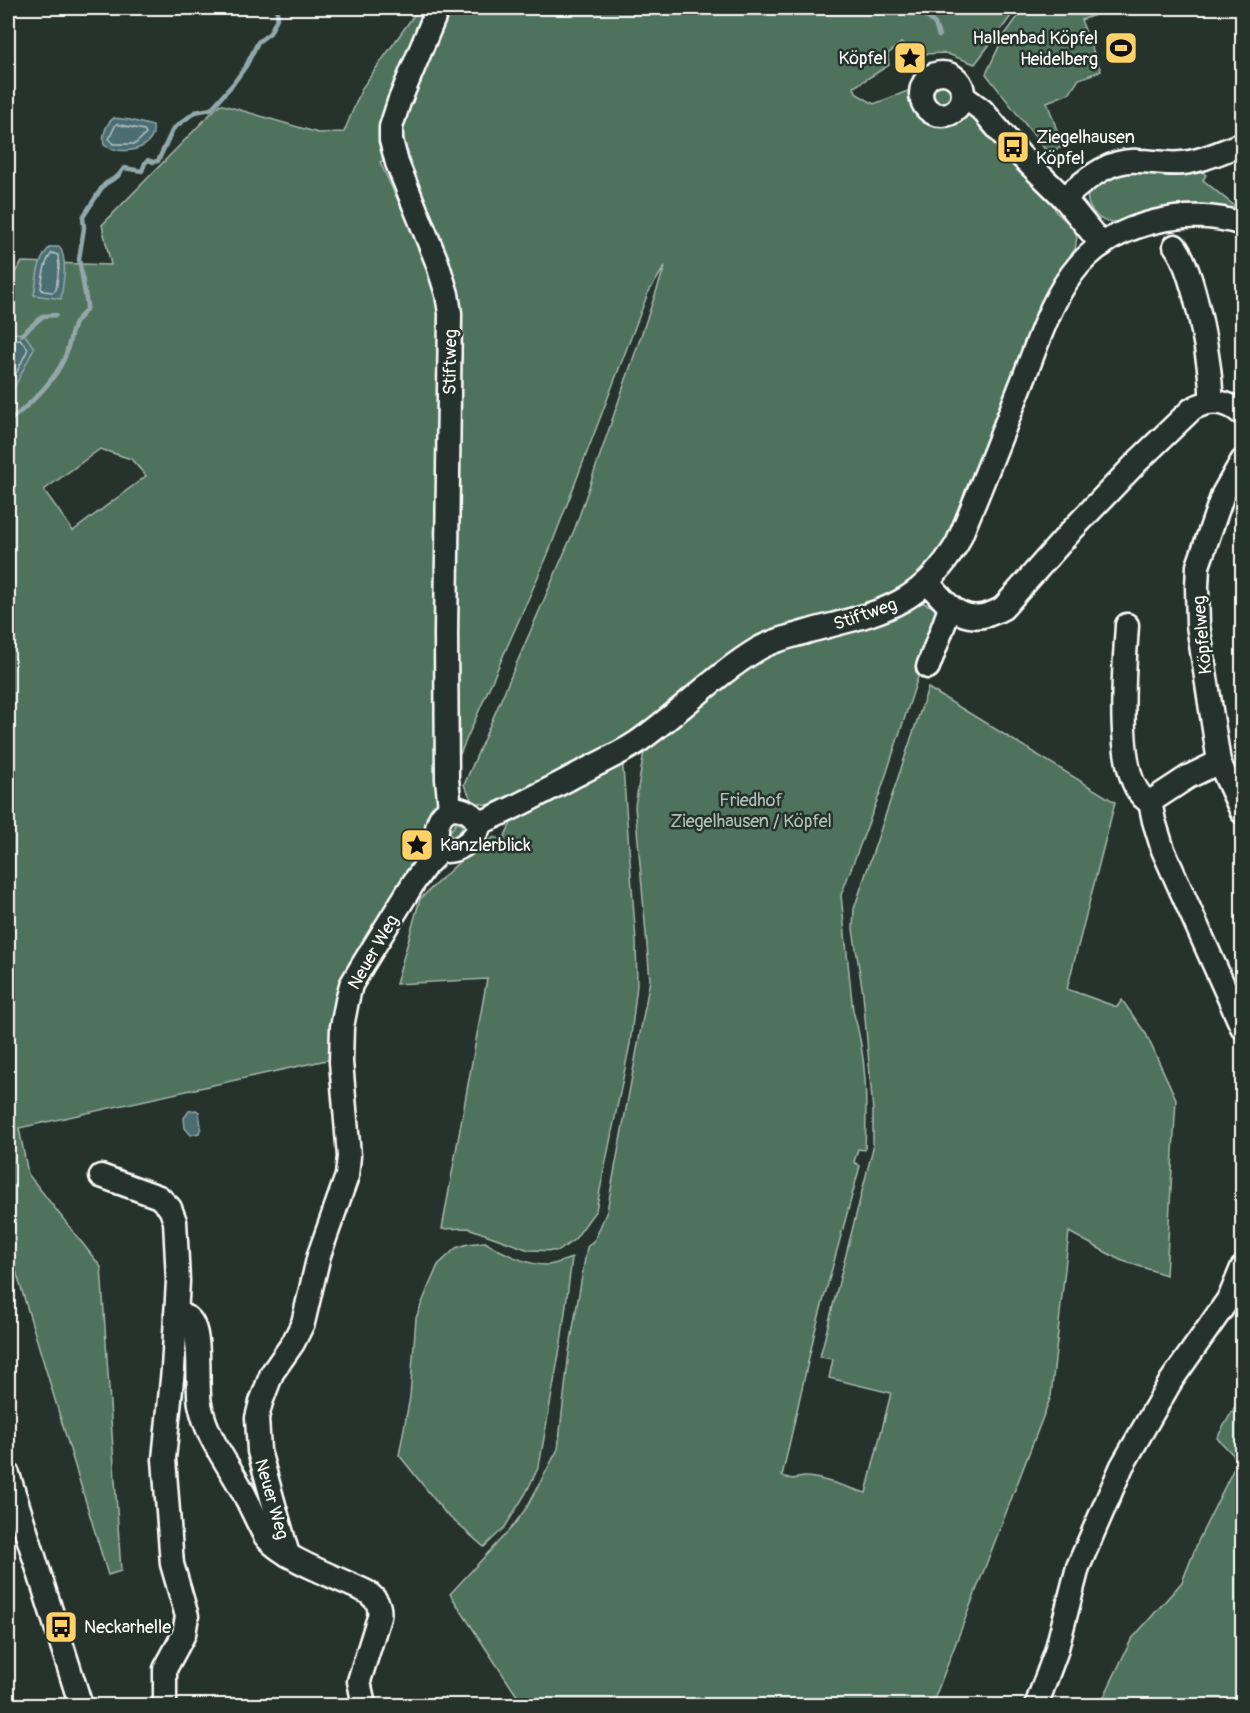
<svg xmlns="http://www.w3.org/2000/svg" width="1250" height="1713" viewBox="0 0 1250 1713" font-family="Pangolin,sans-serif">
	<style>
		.green { fill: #50725d; stroke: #a8b8ae; stroke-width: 1.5; fill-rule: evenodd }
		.water { fill: #4b6e72; stroke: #93a8aa; stroke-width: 1.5 }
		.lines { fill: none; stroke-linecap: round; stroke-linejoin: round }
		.shore { stroke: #b7c5c7; stroke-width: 1.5 }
		.stream { stroke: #93a8aa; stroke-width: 4.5 }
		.minor-casing { stroke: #fff; stroke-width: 27 }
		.minor { stroke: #26332d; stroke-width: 22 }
		.labels { text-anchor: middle; stroke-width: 5; stroke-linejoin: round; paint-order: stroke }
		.poi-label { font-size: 18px; fill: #fff; stroke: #26332d; text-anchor: start }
		.street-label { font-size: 18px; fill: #fff; stroke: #26332d }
		.park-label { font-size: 18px; fill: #b0c0b6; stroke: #26332d }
	</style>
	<rect width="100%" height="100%" fill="#26332d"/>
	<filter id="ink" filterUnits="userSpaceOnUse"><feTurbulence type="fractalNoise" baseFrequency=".0167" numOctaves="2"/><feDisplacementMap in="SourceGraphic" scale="12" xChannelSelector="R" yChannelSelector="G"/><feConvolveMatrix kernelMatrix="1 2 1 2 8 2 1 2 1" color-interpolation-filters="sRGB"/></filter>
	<g filter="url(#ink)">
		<g class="green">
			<path d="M419,8H1017L975,64L945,53L922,54L901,43L888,54L889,65L854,87L857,94L874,104L913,89C909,109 929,129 950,123C959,120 963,114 973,114L999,145L997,149L1003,157L1006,156L1049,196L1056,212L1075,229L1077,237L1075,249L1067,261L1070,264L947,547L898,595L815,620L633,737L519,794L489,805L473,802L464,785L575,528L665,266L648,293L548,554L453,770L460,297L453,273L416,186L408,151L380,162L426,262L439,311L440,779L437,811L401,890L331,1059L19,1128L28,1174L101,1267L121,1571L108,1575L16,1271L8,1250V282L22,262L111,265L102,225L220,104L318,133L344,132L362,88ZM100,449L131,459L146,476L73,531L44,490Z"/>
			<polygon points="1024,8 1114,8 1081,20 1101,71 1079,79 1070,93 1047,102 1063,147 1047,152 986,74 1004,36"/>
			<circle cx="942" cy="94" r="12"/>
			<path d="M1199,168L1206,175L1203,180L1237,208L1242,203V216C1229,212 1212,204 1198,204C1182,204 1162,207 1147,212C1136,215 1123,223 1111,222C1098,222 1085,206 1088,193L1121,169Z"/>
			<path d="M917,600L940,610L880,793L841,895L853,1011C867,1055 867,1105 865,1150L858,1149L854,1162L860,1166L815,1331L782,1476C797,1481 792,1478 805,1477C819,1476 851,1489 866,1493L891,1393L829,1378L833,1359L820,1357L873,1148V1111L863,994L853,929L854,909L928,688L1115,802L1067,989L1117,1007L1122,1000L1146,1034L1176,1099L1166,1275L1120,1260L1069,1232L1051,1396L932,1705H523L450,1594L513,1526L527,1507L558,1449L569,1352L587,1247L595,1239L607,1211L650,980L635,806L644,752L751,662Z"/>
			<polygon points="622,755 636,941 637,985 630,1044 596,1210 575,1239 559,1251 529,1250 468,1228 442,1229 487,979 396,984 420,899 458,863 494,837 503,840 518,808"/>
			<polygon points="457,822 462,825 462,829 452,839 447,839 448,834"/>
			<path d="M485,1242C501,1252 529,1266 548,1265C556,1264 565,1260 572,1258L561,1343L539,1466L526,1493L505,1527L484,1547L446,1514L399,1455L410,1397L416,1318L428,1288L438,1265L456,1248L468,1244Z"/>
			<polygon points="1242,1394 1242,1705 1108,1705 1102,1701 1131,1640 1182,1582 1199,1539 1238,1460 1217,1438"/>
		</g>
		<g class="water">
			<path d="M114,118L130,120L153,126C157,151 120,156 104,145C102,136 106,123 114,118Z"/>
			<path d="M50,247H60C68,263 63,282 61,299L34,295C37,278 37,260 50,247Z"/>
			<polygon points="17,333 25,335 34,348 8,400 8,336"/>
			<polygon points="196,1110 199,1112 201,1127 199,1133 191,1135 185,1128 184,1118 189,1111"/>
		</g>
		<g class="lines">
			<g class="shore">
				<polygon points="116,124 144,130 146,134 135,144 113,144 109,139"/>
				<path d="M52,253L58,255L59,267L56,290L53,292L43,291L41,288C43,276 44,262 52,253Z"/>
				<polyline points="8,341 20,339 28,349 8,390"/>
			</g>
			<g class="stream">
				<polyline points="917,8 935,24 939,36"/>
				<polyline points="21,335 43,316 56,315"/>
				<path d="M8,422C28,406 53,383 64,359C69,348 70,334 75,323C79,315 86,315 87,305L79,259L84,228L83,217L101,189L105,184L118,176L124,168L142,171L145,163L148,160L153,162L158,161L173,129L195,112L211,109L233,84L246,66L258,42L270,33L278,16L276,8"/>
			</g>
			<defs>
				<g id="minor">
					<polyline points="438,8 399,102 391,127 391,140 397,163 437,262 447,294 450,313 446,634 447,779 450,808"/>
					<circle cx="942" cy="94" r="21"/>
					<polyline points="963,96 982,110 1021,156 1064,198 1102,245"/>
					<path d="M1064,198C1086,180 1108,159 1138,161C1155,161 1172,166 1189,162C1208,159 1225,150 1242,144"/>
					<path d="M1175,246C1194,269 1213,371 1211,401"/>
					<polyline points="1242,461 1223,494 1198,566 1197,587 1198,625 1219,762 1242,812"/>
					<path d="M928,583C951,609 967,629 1003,608L1072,530L1138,461L1192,409C1210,399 1227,400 1242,414"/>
					<path d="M1127,625C1125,661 1112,786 1150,802"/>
					<polyline points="928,667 950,608"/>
					<polyline points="1150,802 1154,821 1163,850 1242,1027"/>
					<polyline points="1150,802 1188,777 1219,762"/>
					<path d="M455,808C468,810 478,816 478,830C472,841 459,851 446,851C430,841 436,809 455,808Z"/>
					<path d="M478,824C513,809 546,791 580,773C598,763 618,755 636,743C678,714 715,675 758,649C773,640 790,637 806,632C874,613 917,610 957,544C981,488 1003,431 1025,375C1040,337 1052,296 1079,265C1116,222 1190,206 1242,224"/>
					<polyline points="101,1176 159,1197 170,1208 175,1221 178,1281 173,1369 164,1459 172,1564 187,1616 184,1634 165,1669 165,1706"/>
					<path d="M176,1315C181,1316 185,1315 189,1319C203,1331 196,1385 200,1404C207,1439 226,1460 242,1490C250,1505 257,1521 265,1536C282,1559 339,1578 367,1592C376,1599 381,1605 379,1617L359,1681L364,1706"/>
					<polyline points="8,1474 81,1706"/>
					<polyline points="288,1555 259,1451 257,1418 261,1402 272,1373 293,1343 303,1323 319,1255 347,1176 349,1156 341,1062 342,1027 347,1001 351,985 362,966 414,882 426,865 442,849"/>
					<polyline points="1036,1706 1056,1652 1078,1567 1122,1466 1171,1381 1230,1297 1242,1268"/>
				</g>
			</defs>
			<use href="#minor" class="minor-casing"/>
			<use href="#minor" class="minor"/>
		</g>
	</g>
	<defs>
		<symbol id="stadium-square" viewBox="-11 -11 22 22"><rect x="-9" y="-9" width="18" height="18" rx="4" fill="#ffd166" stroke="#26332d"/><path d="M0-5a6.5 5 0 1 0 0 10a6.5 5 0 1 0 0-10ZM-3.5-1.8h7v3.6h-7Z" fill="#111"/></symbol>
		<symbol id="sight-square" viewBox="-11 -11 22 22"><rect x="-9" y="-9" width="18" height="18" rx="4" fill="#ffd166" stroke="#26332d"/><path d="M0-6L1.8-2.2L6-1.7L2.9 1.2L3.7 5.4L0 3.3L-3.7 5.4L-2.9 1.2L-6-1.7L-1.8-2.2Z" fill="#111"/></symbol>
		<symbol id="bus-square" viewBox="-11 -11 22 22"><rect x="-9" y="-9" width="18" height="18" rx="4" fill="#ffd166" stroke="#26332d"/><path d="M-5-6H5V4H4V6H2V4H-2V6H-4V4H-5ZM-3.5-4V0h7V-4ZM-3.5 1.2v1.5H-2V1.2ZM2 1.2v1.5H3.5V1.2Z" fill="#111"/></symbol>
	</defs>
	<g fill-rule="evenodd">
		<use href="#stadium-square" x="1102" y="29" width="38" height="38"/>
		<use href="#sight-square" x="891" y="39" width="38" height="38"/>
		<use href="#bus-square" x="994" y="128" width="38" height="38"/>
		<use href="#sight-square" x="398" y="826" width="38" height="38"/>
		<use href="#bus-square" x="42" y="1608" width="38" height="38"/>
	</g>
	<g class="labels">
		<g class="poi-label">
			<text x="1098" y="44" text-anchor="end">Hallenbad Köpfel<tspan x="1098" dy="21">Heidelberg</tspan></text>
			<text x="887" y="64" text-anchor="end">Köpfel</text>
			<text x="1036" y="143">Ziegelhausen<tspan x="1036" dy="21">Köpfel</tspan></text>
			<text x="440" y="851">Kanzlerblick</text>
			<text x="84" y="1633">Neckarhelle</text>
		</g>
		<g class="street-label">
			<text transform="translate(450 362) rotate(-89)" y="6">Stiftweg</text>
			<text transform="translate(865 614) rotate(-19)" y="6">Stiftweg</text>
			<text transform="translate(1202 635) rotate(-95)" y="6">Köpfelweg</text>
			<text transform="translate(373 952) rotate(-60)" y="6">Neuer Weg</text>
			<text transform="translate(272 1499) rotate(74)" y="6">Neuer Weg</text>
		</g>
		<g class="park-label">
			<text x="751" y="806">Friedhof<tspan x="751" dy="21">Ziegelhausen / Köpfel</tspan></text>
		</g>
	</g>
	<rect width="1250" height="1713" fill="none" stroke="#26332d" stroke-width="30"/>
	<rect x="15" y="15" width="1220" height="1683" fill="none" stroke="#fff" stroke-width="2" filter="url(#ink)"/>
</svg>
